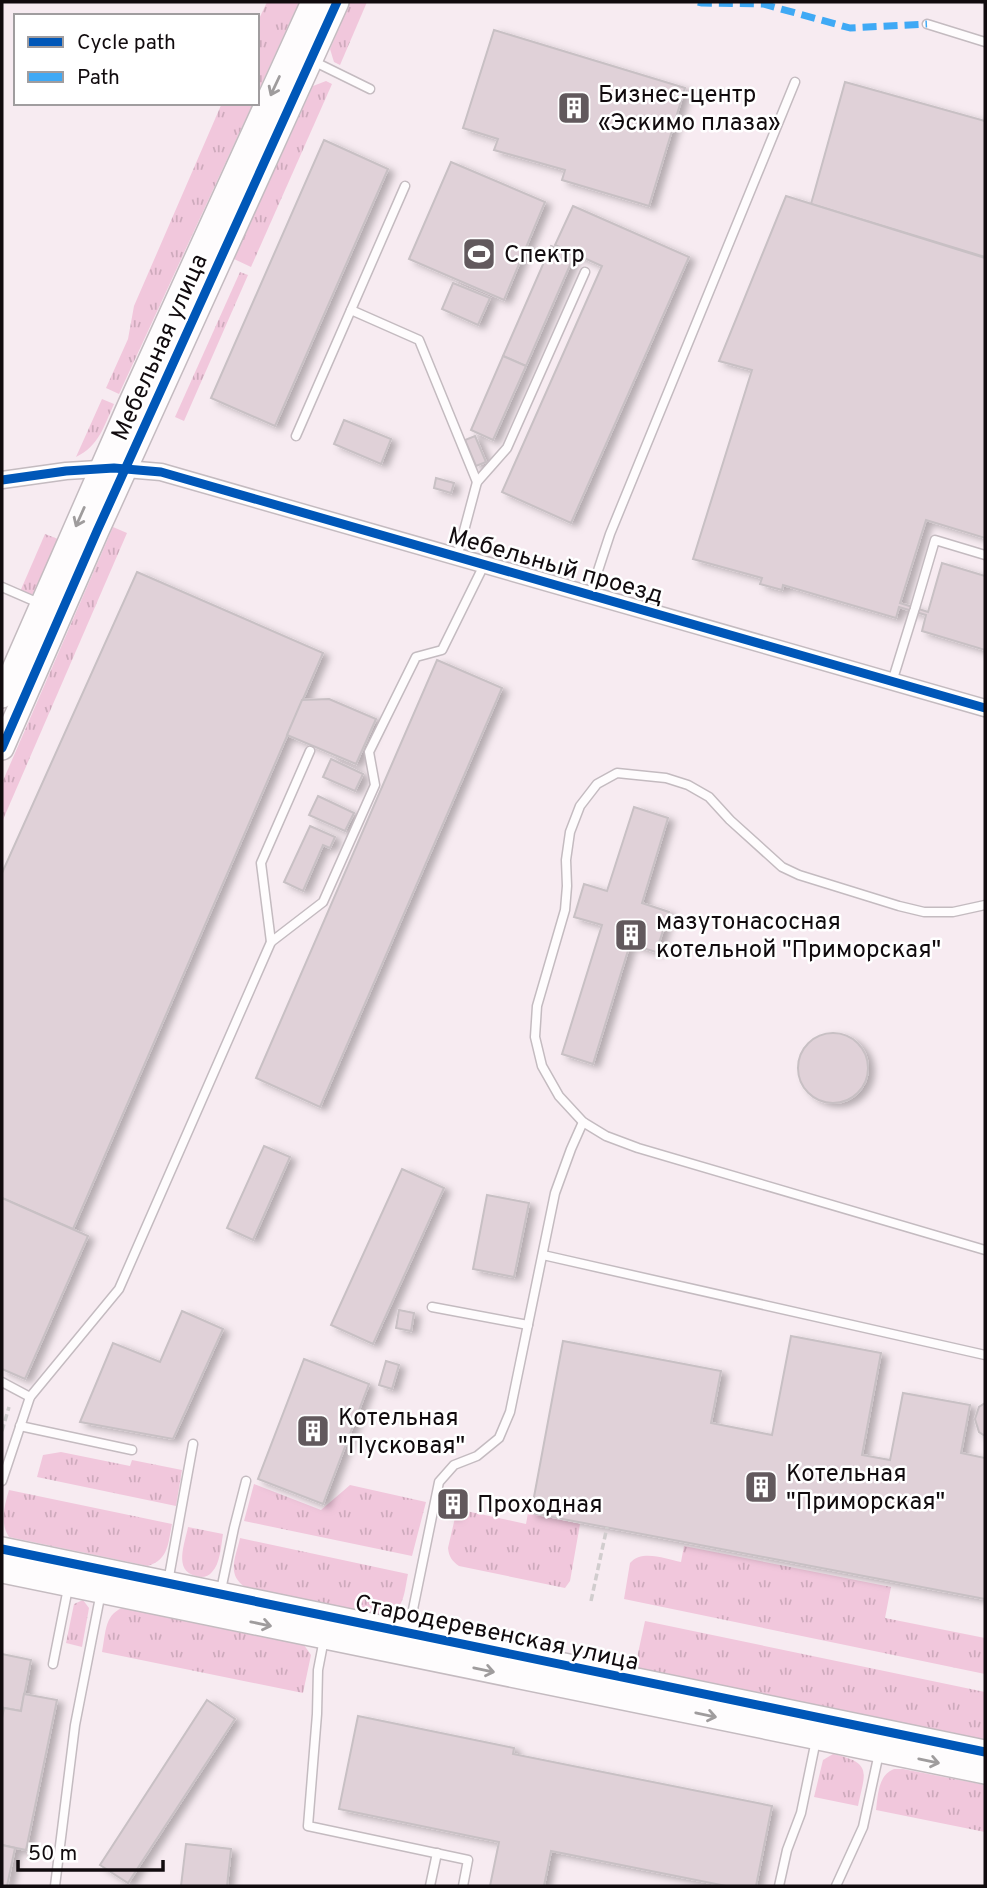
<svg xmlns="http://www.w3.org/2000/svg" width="987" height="1888" viewBox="0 0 987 1888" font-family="Overpass,sans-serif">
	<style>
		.grass { fill: url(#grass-tufts) }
		.building { fill: #e0d1d8; stroke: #c8c0c4; stroke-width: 2; filter: url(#shadow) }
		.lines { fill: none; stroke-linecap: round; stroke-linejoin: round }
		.lane-casing { stroke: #c4bbc0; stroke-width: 11 }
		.street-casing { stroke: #c4bbc0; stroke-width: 19 }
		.secondary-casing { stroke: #c4bbc0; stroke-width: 26 }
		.path { stroke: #d1cdce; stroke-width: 3.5; stroke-dasharray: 7 3.5; stroke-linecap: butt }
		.lane { stroke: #fefcfd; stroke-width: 8 }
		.street { stroke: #fefcfd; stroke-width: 16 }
		.secondary { stroke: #fefcfd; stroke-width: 23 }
		.quiet { stroke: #3fa9f5; stroke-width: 7; stroke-dasharray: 14 7; stroke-linecap: butt }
		.cycleway-casing { stroke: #fff; stroke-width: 13 }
		.cycleway { stroke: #0057b8; stroke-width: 9 }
		.oneway { stroke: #9f9c9d }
		.labels { text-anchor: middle; stroke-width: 5; stroke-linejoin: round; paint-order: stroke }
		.poi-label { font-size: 24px; fill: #110b0e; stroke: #fff; text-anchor: start }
		.street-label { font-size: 24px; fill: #110b0e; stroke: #fff }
	</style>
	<defs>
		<pattern id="grass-tufts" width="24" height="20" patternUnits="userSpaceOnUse" patternTransform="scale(1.75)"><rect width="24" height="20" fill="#f1c7dc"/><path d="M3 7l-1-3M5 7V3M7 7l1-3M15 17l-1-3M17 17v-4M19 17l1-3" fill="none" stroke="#ceaabc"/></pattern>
		<filter id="shadow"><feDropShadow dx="6" dy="3.5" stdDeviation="3.5" flood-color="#0004"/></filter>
	</defs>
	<rect width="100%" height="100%" fill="#f7ebf1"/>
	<g class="grass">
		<polygon points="267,2 299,2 257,94 257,23"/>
		<polygon points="350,2 367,2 340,65 334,62 330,49"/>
		<polygon points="326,81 332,84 251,267 234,259 313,86"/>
		<polygon points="222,103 253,103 119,394 106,388 128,339 134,306"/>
		<polygon points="240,272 248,275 184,421 175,417"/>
		<path d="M102,399L114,404C104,426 99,446 76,457Z"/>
		<polygon points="113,527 127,533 2,822 2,783"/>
		<polygon points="45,534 58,539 35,593 26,597 19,594"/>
		<polygon points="61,1452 130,1466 132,1460 182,1470 176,1506 37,1477 43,1455"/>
		<polygon points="254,1484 321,1510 350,1485 426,1502 412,1556 244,1521"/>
		<path d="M9,1490L172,1524C168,1543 169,1559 148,1566L9,1537C0,1524 4,1506 9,1490Z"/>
		<path d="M457,1509L526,1524L528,1513L580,1524L570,1581L565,1588L459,1566C452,1561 449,1557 448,1548Z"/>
		<path d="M188,1527L223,1534C221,1546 220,1564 212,1572C208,1577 202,1578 196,1576C173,1571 185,1543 188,1527Z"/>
		<path d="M240,1538L408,1574C404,1592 405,1611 384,1616L245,1587C226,1574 236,1557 240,1538Z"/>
		<path d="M684,1546L891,1587L885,1618L985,1638V1674L624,1599L630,1563C642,1549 666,1559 681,1562Z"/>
		<polygon points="83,1600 89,1608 82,1647 66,1643 74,1604"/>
		<path d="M126,1607L304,1645L311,1655L303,1693L102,1652C106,1633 104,1612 126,1607Z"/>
		<polygon points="645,1621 985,1692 985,1741 635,1667"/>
		<path d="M833,1754C873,1763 865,1772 858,1806L814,1797L823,1760Z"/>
		<path d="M894,1769H903L985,1785V1832L876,1810C878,1795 878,1775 894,1769Z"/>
	</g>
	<g class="building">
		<polygon points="494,30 685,88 649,206 562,180 565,170 494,150 498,139 463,128"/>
		<polygon points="845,82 985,121 985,257 811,204"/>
		<polygon points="324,140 388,169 275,426 211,398"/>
		<polygon points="451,162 545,202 504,300 409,259"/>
		<polygon points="786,196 985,258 985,538 926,520 900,603 928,612 942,563 985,576 985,650 922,631 926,615 899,607 896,618 783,585 782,590 760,584 762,578 693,559 752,370 719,361"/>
		<polygon points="573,206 689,257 571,523 502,492 602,266 555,245"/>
		<polygon points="551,246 574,256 526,366 503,356"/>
		<polygon points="453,283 490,298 478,325 442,309"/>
		<polygon points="503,356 526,366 493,440 471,430"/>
		<polygon points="344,420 391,439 381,464 334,444"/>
		<polygon points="475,436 486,462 476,466 465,440"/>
		<polygon points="436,478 454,483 451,493 434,488"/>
		<polygon points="137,572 323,653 73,1229 2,1198 2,873"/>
		<polygon points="437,660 502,688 320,1107 256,1078"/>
		<polygon points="329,699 376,719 356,764 287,735 302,700"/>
		<polygon points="331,759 363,774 355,791 323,777"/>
		<polygon points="318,796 354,813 345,831 309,815"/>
		<polygon points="634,807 668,818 642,903 669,912 656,952 630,944 593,1064 562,1054 602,925 574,917 584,884 607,891"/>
		<polygon points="310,826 335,837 330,848 323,845 303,891 284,882"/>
		<circle cx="833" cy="1068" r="35"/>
		<polygon points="264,1146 290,1157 253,1240 227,1228"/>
		<polygon points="402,1169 444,1188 373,1344 331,1325"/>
		<polygon points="487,1195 529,1203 514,1277 473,1269"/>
		<polygon points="2,1198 88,1236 25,1379 2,1369"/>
		<polygon points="399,1310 414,1313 411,1331 396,1328"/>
		<polygon points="182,1311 223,1329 173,1439 80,1422 113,1343 160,1362"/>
		<polygon points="791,1336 881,1353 862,1455 890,1460 903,1393 970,1405 961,1453 985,1458 985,1599 531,1513 563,1341 721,1371 711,1423 772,1435"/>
		<polygon points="304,1359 369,1384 323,1504 258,1479"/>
		<polygon points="386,1361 399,1365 392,1389 379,1385"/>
		<polygon points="985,1403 985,1436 979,1432 975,1419 979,1407"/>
		<polygon points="452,1493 459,1495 454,1515 447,1513"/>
		<polygon points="2,1654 31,1660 21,1711 4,1708 2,1718"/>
		<polygon points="24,1694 57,1700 26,1850 2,1845 2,1718 4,1708 21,1711"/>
		<polygon points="207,1700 235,1719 128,1883 100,1865"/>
		<polygon points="358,1716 514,1748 513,1754 772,1806 756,1886 726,1886 551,1851 544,1886 490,1886 499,1842 339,1809"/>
		<polygon points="186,1844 231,1849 227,1886 181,1886"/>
		<polygon points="2,1845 15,1848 7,1886 2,1886"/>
	</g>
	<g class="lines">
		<defs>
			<g id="lane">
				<polyline points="927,24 985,42"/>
				<polyline points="313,61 370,89"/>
				<polyline points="351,310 419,340 477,482"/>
				<polyline points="296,436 405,186"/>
				<polyline points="457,557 477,482 507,448 585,272"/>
				<polyline points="2,587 41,604"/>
				<polyline points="590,595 610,534 795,82"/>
				<polyline points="915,608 935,540 985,555"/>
				<polyline points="892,682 914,611"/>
				<polyline points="985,905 953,912 924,912 899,906 799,875 782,867 730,820 709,797 688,785 666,778 617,773 597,784 580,806 570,832 566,860 567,886 565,910 537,1006 535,1037 542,1066 559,1096 583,1122 606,1136 638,1148 985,1250"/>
				<polyline points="271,942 261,863 310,751"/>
				<polyline points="543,1255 985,1355"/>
				<polyline points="432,1307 528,1325"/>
				<polyline points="2,1382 30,1397"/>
				<polyline points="20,1426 132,1450"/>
				<polyline points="2,1481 30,1397 119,1289 271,942 323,902 375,785 369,752 416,657 442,650 484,565"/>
				<polyline points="168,1582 193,1444"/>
				<polyline points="221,1590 234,1528 246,1481"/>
				<polyline points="409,1629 439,1482 454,1465 477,1456 499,1438 510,1412 555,1193 571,1149 583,1122"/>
				<polyline points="324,1639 318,1670 317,1714 308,1826 468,1860 463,1886"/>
				<polyline points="53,1664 68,1588"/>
				<polyline points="55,1886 75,1725 101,1592"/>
				<polyline points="430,1886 437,1853"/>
				<polyline points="779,1886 787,1850 801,1813 816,1740"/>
				<polyline points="836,1886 863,1827 879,1753"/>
			</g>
			<polyline id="street" points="2,480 66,471 114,468 161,472 985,708"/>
			<g id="secondary">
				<polyline points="2,696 130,404 313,2"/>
				<polyline points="2,748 97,531 337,2"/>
				<polyline points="2,1549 985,1752"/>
				<polyline points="2,1571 985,1772"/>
			</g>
		</defs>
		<use href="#lane" class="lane-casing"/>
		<use href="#street" class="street-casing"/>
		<use href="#secondary" class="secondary-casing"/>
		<g class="path">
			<polyline points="981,2 985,3"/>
			<polyline points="2,1431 9,1407"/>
			<polyline points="591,1601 607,1527"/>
		</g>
		<use href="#lane" class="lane"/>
		<use href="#street" class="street"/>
		<use href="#secondary" class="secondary"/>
		<polyline class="quiet" points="698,2 702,3 763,4 850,28 927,24"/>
		<defs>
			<g id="cycleway">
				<polyline points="2,480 66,471 114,468 161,472 985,708"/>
				<polyline points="2,748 97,531 337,2"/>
				<polyline points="2,1549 985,1752"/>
			</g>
		</defs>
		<use href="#cycleway" class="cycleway-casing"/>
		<use href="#cycleway" class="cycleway"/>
	</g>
	<defs><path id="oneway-shaft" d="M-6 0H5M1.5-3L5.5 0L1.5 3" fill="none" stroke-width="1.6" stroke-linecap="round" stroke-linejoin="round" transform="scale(1.75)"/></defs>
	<g class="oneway">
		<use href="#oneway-shaft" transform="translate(275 86) rotate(115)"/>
		<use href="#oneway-shaft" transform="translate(80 517) rotate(114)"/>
		<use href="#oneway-shaft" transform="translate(261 1624) rotate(12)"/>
		<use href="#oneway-shaft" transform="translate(484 1670) rotate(12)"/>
		<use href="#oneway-shaft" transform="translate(706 1715) rotate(12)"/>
		<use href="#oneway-shaft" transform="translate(929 1761) rotate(12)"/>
	</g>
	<defs>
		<symbol id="building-square" viewBox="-11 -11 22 22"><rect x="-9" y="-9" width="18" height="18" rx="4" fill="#62595d" stroke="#fff"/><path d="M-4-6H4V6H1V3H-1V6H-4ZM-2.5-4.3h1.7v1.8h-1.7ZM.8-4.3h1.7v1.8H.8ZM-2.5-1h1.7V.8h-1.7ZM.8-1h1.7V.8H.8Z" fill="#fff"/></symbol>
		<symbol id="stadium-square" viewBox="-11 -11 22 22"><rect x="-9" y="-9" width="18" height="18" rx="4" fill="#62595d" stroke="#fff"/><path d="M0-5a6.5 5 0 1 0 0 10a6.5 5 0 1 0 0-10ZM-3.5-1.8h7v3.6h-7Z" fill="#fff"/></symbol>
	</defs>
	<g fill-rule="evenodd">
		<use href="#building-square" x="555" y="89" width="38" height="38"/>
		<use href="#stadium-square" x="460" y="235" width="38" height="38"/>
		<use href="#building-square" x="612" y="916" width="38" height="38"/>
		<use href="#building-square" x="294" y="1412" width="38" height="38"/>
		<use href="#building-square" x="742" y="1468" width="38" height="38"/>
		<use href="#building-square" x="434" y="1485" width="38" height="38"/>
	</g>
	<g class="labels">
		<g class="poi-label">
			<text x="598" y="102">Бизнес-центр<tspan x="598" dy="28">«Эскимо плаза»</tspan></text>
			<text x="504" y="262">Спектр</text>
			<text x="656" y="929">мазутонасосная<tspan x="656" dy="28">котельной "Приморская"</tspan></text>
			<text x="338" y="1425">Котельная<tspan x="338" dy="28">"Пусковая"</tspan></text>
			<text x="786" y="1481">Котельная<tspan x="786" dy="28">"Приморская"</tspan></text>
			<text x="477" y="1512">Проходная</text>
		</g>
		<g class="street-label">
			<text transform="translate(159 347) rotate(-66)" y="8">Мебельная улица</text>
			<text transform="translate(556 565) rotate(16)" y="8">Мебельный проезд</text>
			<text transform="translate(497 1632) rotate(12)" y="8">Стародеревенская улица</text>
		</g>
	</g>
	<rect width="987" height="1888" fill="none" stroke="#110b0e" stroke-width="7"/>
	<rect x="14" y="14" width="245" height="91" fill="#ffffff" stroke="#a09d9f" stroke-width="2"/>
	<rect x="28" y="37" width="35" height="10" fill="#0057b8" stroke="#a09d9f" stroke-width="2"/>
	<text x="77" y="49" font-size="21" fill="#110b0e">Cycle path</text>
	<rect x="28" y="72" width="35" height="10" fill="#3fa9f5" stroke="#a09d9f" stroke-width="2"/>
	<text x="77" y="84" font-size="21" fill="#110b0e">Path</text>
	<path d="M18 1860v10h145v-10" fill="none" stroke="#110b0e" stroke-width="3.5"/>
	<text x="28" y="1860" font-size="21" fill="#110b0e" stroke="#ffffff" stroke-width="5" paint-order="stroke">50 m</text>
</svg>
